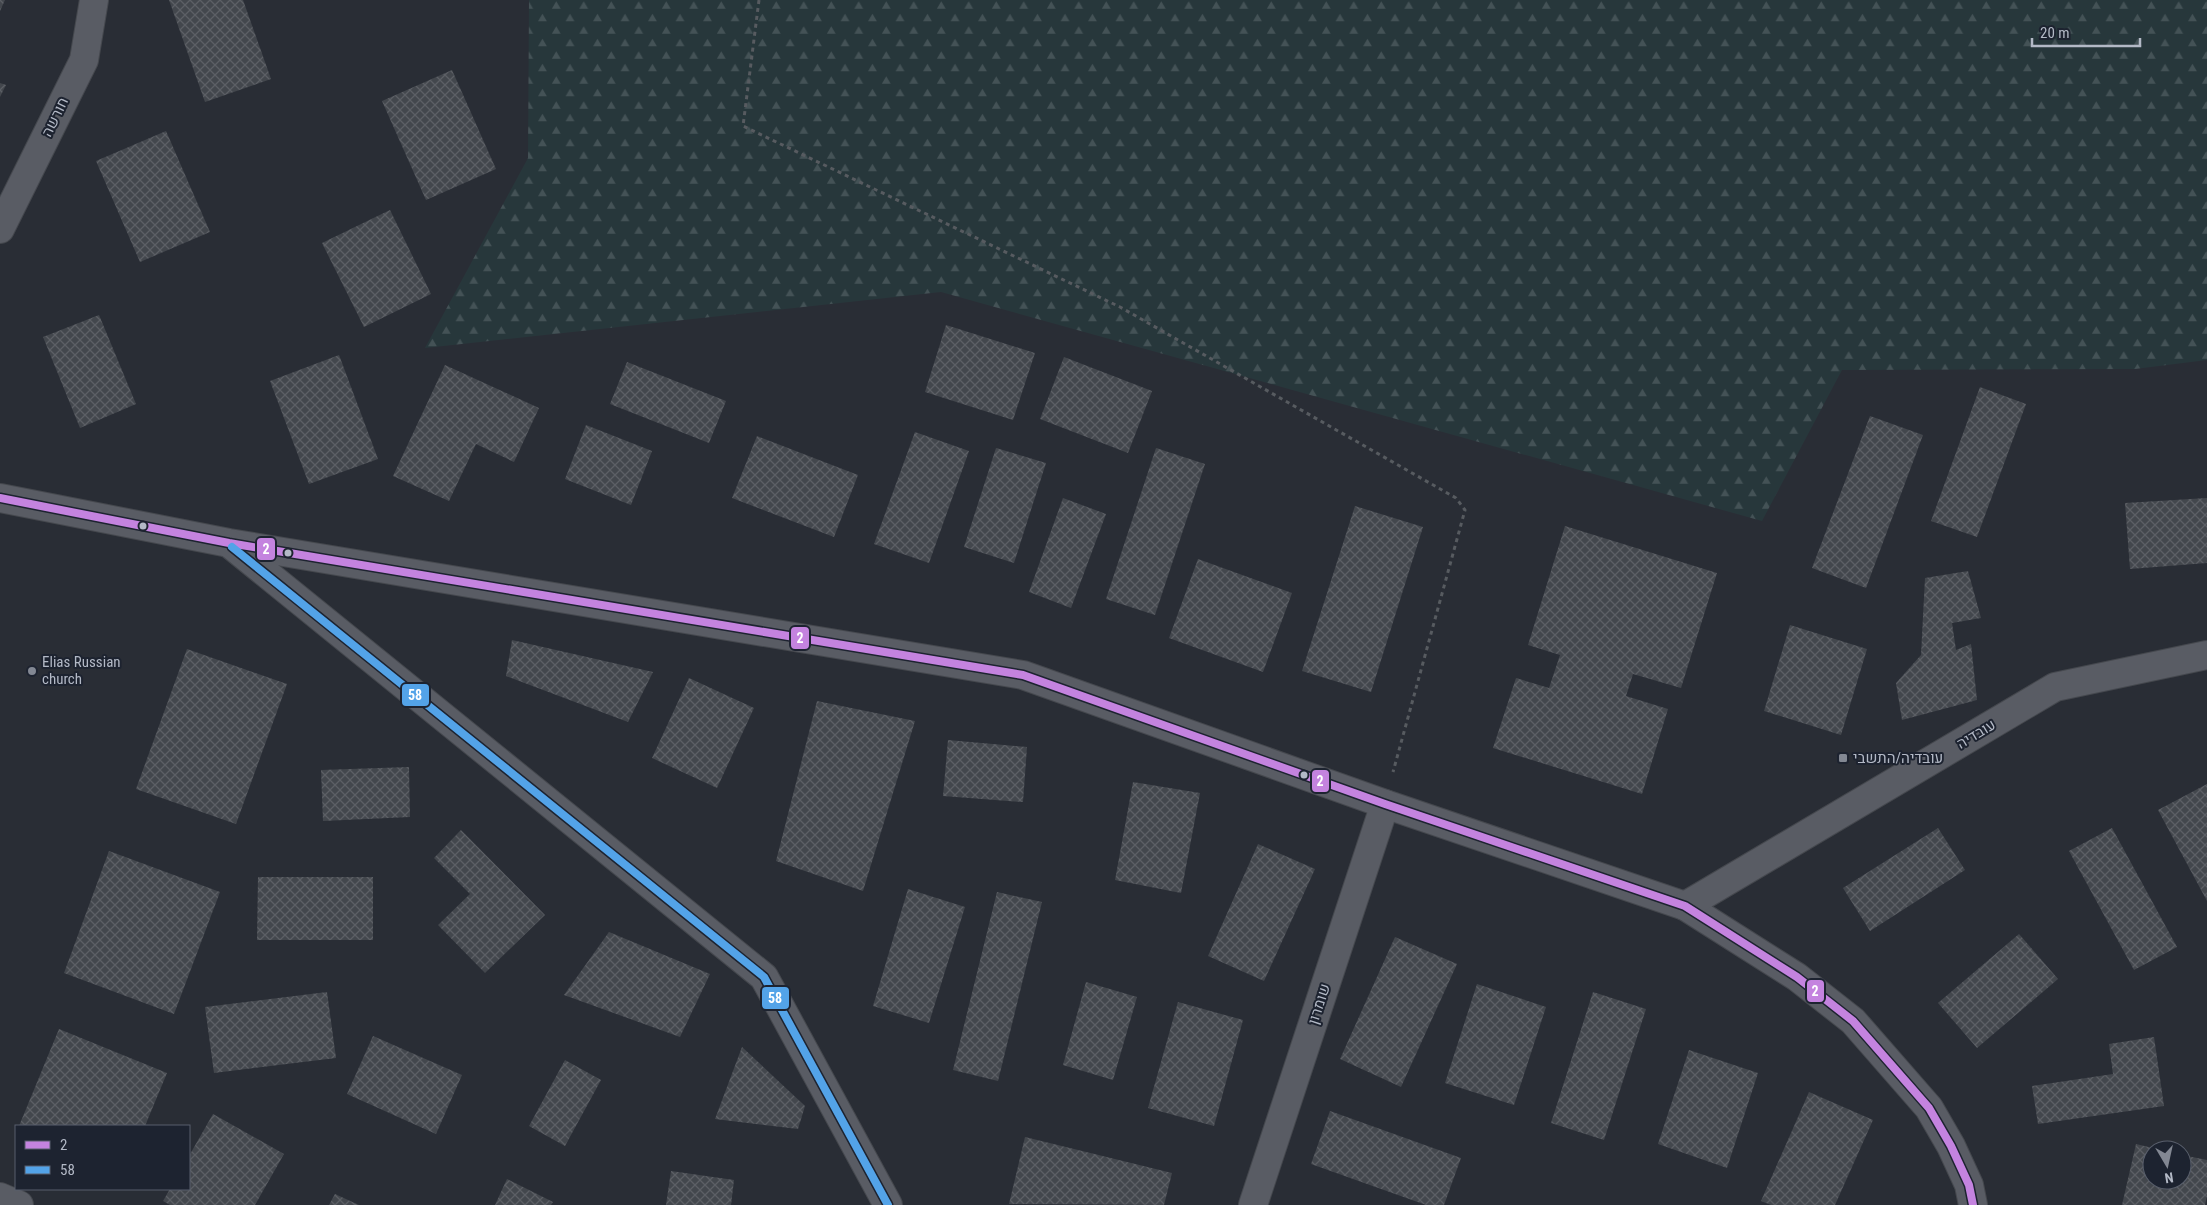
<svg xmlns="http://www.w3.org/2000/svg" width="2207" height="1205" viewBox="0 0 2207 1205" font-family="'Roboto Condensed',Heebo,sans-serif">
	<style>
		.forest { fill: url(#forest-firs) }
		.building { fill: url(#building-cross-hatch) }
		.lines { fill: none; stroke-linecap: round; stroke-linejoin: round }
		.minor-casing { stroke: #45484e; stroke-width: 30 }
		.tertiary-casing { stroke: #45484e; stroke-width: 30 }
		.path { stroke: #575b60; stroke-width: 3; stroke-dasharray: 4 4; stroke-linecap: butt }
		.minor { stroke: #595c64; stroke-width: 28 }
		.tertiary { stroke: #595c64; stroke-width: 28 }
		.bus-1-casing { stroke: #1d2330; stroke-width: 11 }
		.bus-2-casing { stroke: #1d2330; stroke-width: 11 }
		.bus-1 { stroke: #c483df; stroke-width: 8 }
		.bus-2 { stroke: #53a3e8; stroke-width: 8 }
		.bus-dot { fill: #b3b9c6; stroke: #1d2330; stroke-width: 2 }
		.poi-dot { fill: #838893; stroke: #1d2330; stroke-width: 2 }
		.labels { text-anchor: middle; stroke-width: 4; stroke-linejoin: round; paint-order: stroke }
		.street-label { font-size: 15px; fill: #b3b9c6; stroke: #1d2330 }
		.poi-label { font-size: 15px; fill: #b3b9c6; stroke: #1d2330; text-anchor: start }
		.line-badge { stroke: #1d2330; stroke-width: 2 }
		.badge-label { font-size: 14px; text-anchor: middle; font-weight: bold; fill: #fff }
	</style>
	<defs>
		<pattern id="forest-firs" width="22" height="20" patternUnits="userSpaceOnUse" patternTransform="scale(1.25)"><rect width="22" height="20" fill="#27373b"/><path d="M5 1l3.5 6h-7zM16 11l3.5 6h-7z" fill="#445256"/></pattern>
		<pattern id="building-cross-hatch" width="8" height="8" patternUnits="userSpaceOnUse" patternTransform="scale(1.25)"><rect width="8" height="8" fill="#43474d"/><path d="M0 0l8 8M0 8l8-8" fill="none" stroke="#5c5f65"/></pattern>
	</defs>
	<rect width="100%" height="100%" fill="#292d35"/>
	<polygon class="forest" points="529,0 2207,0 2207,360 2135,369 1842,370 1762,521 941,292 425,348 528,158"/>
	<g class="building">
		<polygon points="0,0 5,0 0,11"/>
		<polygon points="169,0 243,0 271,79 205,102"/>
		<polygon points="452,70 496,169 426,200 382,101"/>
		<polygon points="0,83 6,85 0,97"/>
		<polygon points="166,131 210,232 140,262 96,161"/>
		<polygon points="390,210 431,294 364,327 322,243"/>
		<polygon points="99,315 136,404 80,428 43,337"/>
		<polygon points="946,325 1035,353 1013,420 925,392"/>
		<polygon points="339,355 378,459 309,484 270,381"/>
		<polygon points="1064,357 1152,391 1128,453 1040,419"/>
		<polygon points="627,362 726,401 709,443 610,404"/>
		<polygon points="445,365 539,408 514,462 476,444 449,501 393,476"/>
		<polygon points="1980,387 2026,404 1977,537 1931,521"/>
		<polygon points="1870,416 1923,435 1866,588 1812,568"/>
		<polygon points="586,425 652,451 631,505 565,479"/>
		<polygon points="915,432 969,451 929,563 874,544"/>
		<polygon points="757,436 858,475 834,537 732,498"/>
		<polygon points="996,448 1046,463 1014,563 964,547"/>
		<polygon points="1156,448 1205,464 1155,615 1106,599"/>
		<polygon points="1063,498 1106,514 1071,608 1029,592"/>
		<polygon points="2207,498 2207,563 2130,569 2125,503"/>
		<polygon points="1355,506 1423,527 1371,692 1302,671"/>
		<polygon points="1565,526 1717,573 1681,688 1633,674 1626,696 1668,709 1642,794 1493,748 1516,678 1549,688 1560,655 1528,645"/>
		<polygon points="1198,559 1292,593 1263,672 1169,638"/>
		<polygon points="1968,571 1981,618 1952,623 1956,650 1971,644 1977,700 1902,720 1896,683 1921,655 1925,578"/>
		<polygon points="1790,625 1867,649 1841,735 1764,711"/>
		<polygon points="512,640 653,672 628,722 506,676"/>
		<polygon points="187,649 287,684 236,824 136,789"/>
		<polygon points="689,678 754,708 717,788 652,758"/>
		<polygon points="817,701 915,721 863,891 776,861"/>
		<polygon points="948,740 1027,747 1023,802 943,796"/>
		<polygon points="409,767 410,817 323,821 321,770"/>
		<polygon points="1133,782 1200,793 1181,893 1115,880"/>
		<polygon points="2207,784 2207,901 2158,810"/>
		<polygon points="1938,828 1965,870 1870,931 1843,888"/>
		<polygon points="2112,828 2177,947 2134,970 2069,851"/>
		<polygon points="461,830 545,915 485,973 438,925 470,894 434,858"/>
		<polygon points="1258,844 1315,869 1264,981 1208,956"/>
		<polygon points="109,851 220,892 174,1014 64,973"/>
		<polygon points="258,877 373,877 373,940 257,940"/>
		<polygon points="908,889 965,907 929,1023 873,1006"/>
		<polygon points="997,892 1042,902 998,1081 953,1070"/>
		<polygon points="609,932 710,974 680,1037 564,995"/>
		<polygon points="2019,934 2058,979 1977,1048 1938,1003"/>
		<polygon points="1395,937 1457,964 1401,1087 1340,1059"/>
		<polygon points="1086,982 1137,997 1113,1080 1063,1065"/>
		<polygon points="1477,984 1546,1007 1514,1105 1445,1083"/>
		<polygon points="327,992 336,1058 214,1073 205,1007"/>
		<polygon points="1593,992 1646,1009 1604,1140 1551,1123"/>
		<polygon points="1178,1002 1243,1020 1214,1126 1148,1108"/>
		<polygon points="59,1029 167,1073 145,1126 19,1126"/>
		<polygon points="373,1036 462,1075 436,1134 347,1094"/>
		<polygon points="2154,1037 2164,1106 2038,1124 2032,1086 2113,1074 2109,1044"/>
		<polygon points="742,1047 805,1106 798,1129 715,1119"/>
		<polygon points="1689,1050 1758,1073 1727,1168 1658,1144"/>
		<polygon points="565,1060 601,1080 565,1146 529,1126"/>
		<polygon points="1809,1092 1873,1120 1835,1205 1771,1205 1761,1201"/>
		<polygon points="1330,1111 1461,1158 1444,1205 1426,1205 1311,1164"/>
		<polygon points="213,1114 284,1154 255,1205 170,1205 163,1201 170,1189 189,1189 189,1156"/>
		<polygon points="1025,1137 1172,1173 1164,1205 1009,1204"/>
		<polygon points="2136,1144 2157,1149 2152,1150 2152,1180 2182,1180 2182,1155 2207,1160 2207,1196 2205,1205 2122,1205"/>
		<polygon points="671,1171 734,1180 731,1205 666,1205"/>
		<polygon points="507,1179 553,1202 551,1205 495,1205"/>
		<polygon points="335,1194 359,1205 329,1205"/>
	</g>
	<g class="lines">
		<defs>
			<g id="minor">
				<polyline points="0,229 84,60 94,0"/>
				<polyline points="0,498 229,543 1023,675 1385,804 1685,906 1797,977 1853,1021 1929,1108 1951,1146 1969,1185 1973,1205"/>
				<polyline points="230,544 764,977 888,1205"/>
				<polyline points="1685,906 2055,687 2207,655"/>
				<polyline points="1253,1205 1385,804"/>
			</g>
			<polyline id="tertiary" points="0,1197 19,1205"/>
		</defs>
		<use href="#minor" class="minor-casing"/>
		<use href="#tertiary" class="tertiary-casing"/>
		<polyline class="path" points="759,0 743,126 1120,307 1456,498 1465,510 1393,772"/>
		<use href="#minor" class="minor"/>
		<use href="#tertiary" class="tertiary"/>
		<defs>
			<polyline id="bus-1" points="0,498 229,543 1023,675 1385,804 1685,906 1797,977 1853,1021 1929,1108 1951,1146 1969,1185 1973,1205"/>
			<polyline id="bus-2" points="232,547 764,977 888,1205"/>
		</defs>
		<use href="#bus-1" class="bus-1-casing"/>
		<use href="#bus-2" class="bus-2-casing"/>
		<use href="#bus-1" class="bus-1"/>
		<use href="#bus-2" class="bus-2"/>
	</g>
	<g class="bus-dot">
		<circle cx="143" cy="526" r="4.5"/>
		<circle cx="288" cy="553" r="4.5"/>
		<circle cx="1304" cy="775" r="4.5"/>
	</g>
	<g class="poi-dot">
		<circle cx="32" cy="671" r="5"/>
		<rect x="1838" y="753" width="10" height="10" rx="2.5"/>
	</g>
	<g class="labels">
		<g class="street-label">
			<text transform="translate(55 117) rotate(-64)" y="5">חורשה</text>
			<text transform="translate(1976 734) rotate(-31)" y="5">עובדיה</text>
			<text transform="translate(1319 1004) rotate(-72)" y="5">שומרון</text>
		</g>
		<g class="poi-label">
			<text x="42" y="667">Elias Russian<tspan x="42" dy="17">church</tspan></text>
			<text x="1853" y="763">עובדיה/התשבי</text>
		</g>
	</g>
	<g class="line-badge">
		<rect x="256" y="537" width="20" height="24" rx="5" fill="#c483df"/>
		<rect x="790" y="626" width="20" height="24" rx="5" fill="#c483df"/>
		<rect x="401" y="683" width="29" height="24" rx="5" fill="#53a3e8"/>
		<rect x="1311" y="769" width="19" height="24" rx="5" fill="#c483df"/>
		<rect x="1806" y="979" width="19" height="24" rx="5" fill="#c483df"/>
		<rect x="761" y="986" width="29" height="24" rx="5" fill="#53a3e8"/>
	</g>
	<g class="badge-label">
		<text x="266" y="554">2</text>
		<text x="800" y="643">2</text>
		<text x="415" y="700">58</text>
		<text x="1320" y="786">2</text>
		<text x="1815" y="996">2</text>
		<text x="775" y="1003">58</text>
	</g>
	<rect x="15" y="1125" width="175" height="65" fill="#1d2330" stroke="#595f6c"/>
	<rect x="25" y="1141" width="25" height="8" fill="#c483df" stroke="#595f6c"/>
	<text x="60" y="1150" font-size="15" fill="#b3b9c6">2</text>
	<rect x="25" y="1166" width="25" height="8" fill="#53a3e8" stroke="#595f6c"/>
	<text x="60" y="1175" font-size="15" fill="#b3b9c6">58</text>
	<g transform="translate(2167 1165) rotate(171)"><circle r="24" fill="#1d2330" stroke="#595f6c"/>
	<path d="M0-4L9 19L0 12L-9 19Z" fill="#838893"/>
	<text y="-8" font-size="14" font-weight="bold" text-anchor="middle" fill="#b3b9c6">N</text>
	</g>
	<path d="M2032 38v8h108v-8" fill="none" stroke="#b3b9c6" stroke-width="2.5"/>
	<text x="2040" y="38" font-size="15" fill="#b3b9c6" stroke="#1d2330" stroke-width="4" paint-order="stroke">20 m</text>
</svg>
